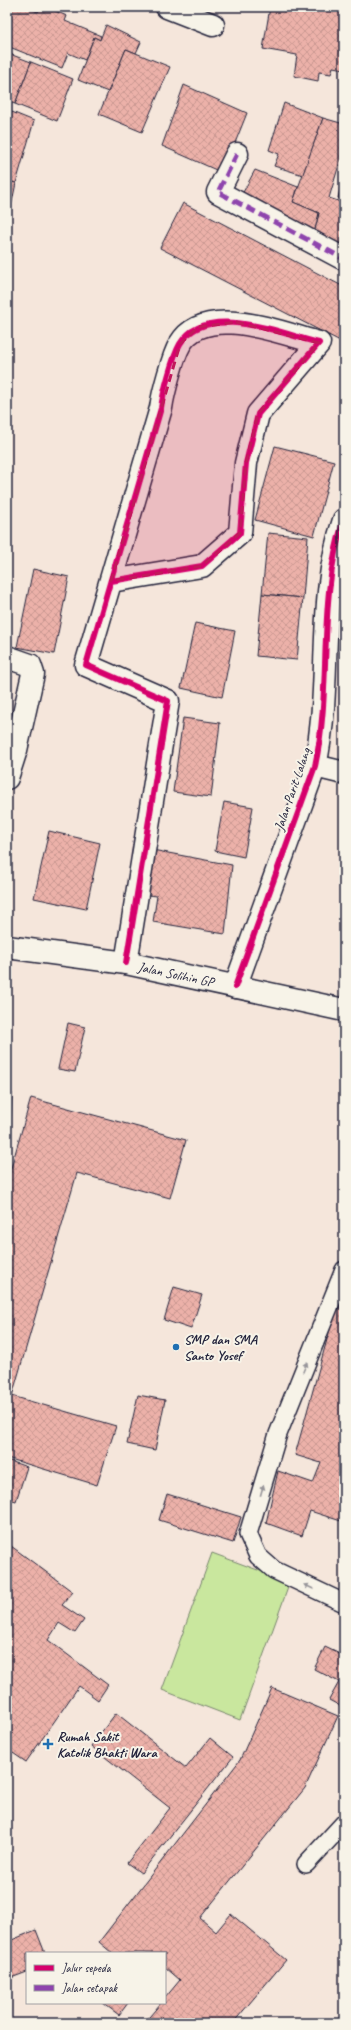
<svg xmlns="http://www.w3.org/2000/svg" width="351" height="2030" viewBox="0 0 351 2030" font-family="Caveat,sans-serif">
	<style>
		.green { fill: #c9e79e; stroke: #76846c }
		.building { fill: url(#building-cross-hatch); stroke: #22223b }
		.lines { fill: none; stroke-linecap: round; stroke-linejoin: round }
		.lane-casing { stroke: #22223b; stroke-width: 20 }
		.street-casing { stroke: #22223b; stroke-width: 25 }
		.secondary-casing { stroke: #22223b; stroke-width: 25 }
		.lane { stroke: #f7f3e8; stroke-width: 17 }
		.street { stroke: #f7f3e8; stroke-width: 22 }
		.secondary { stroke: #f7f3e8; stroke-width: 22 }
		.quiet { stroke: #8e44ad; stroke-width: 5; stroke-dasharray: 10 5; stroke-linecap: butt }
		.cycleway-casing { stroke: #f7f3e8; stroke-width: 8 }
		.cycleway { stroke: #d6006c; stroke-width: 6 }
		.oneway { fill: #97959a }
		.marked { fill: #c2185b; fill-opacity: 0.2; stroke: #c2185b; stroke-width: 3; stroke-dasharray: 8 5; stroke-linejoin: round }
		.poi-dot { fill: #1f6fb2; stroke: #f7f3e8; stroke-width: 1.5 }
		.labels { text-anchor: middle; stroke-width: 4; stroke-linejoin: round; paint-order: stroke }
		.street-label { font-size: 14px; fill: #22223b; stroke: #f7f3e8 }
		.poi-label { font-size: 14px; font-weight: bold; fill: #22223b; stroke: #f7f3e8; text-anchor: start }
	</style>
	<defs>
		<pattern id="building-cross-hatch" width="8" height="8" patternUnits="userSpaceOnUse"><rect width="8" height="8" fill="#ecb1a9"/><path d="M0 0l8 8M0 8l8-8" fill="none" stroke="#ca9892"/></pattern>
	</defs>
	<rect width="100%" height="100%" fill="#f5e6db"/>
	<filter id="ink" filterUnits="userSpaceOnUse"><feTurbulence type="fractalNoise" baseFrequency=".025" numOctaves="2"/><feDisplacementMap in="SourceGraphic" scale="8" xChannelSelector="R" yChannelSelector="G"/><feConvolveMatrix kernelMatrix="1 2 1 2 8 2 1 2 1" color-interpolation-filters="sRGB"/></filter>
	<g filter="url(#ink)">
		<polygon class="green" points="212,1553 290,1582 240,1720 162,1690"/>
		<g class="building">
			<polygon points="7,7 26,7 38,12 40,7 45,7 67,16 65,21 101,36 100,40 94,37 85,60 68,53 62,68 7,46"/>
			<polygon points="270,7 300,9 300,7 344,7 344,69 333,67 331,74 319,72 318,81 294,76 297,55 263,49"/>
			<polygon points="106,25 141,42 136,53 126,49 108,92 78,80 94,37 100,40"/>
			<polygon points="126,49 170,67 142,132 99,114"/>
			<polygon points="7,53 31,62 15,104 7,101"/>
			<polygon points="31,62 73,79 57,121 15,104"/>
			<polygon points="184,85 247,113 223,173 162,146"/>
			<polygon points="284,103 323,118 303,175 274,166 279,154 269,150"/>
			<polygon points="7,110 34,121 16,183 7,181"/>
			<polygon points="323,118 344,124 344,148 329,198 344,203 344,251 313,237 319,213 293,202"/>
			<polygon points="255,170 298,187 293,202 319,213 314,233 240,198"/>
			<polygon points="344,172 344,199 338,198"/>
			<polygon points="7,181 16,183 12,202 7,201"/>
			<polygon points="7,201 12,202 7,219"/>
			<polygon points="183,203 344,287 344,343 160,248"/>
			<polygon points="275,446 334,461 314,536 255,520"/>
			<polygon points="268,533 308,537 303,598 262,594"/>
			<polygon points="33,569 69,577 54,654 17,647"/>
			<polygon points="262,594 303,598 297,660 256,656"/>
			<polygon points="195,623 235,631 222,697 181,688"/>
			<polygon points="7,675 12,676 7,696"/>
			<polygon points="183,718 220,723 211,797 173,792"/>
			<polygon points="344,750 344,769 340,768"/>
			<polygon points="224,802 253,807 244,857 215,851"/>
			<polygon points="49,831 100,843 86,909 34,898"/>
			<polygon points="147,849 232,865 225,934 153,922 157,896 140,894"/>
			<polygon points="68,1023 85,1027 75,1072 58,1069"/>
			<polygon points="7,1092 12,1093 7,1176"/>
			<polygon points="31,1098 186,1140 170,1198 77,1173 12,1396 116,1426 97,1485 7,1458 7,1182"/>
			<polygon points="174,1287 202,1295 191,1329 164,1320"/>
			<polygon points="341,1289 344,1291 344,1522 310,1511 302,1536 266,1523 278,1471 313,1483 321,1463 295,1455"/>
			<polygon points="138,1395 165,1400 155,1450 127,1444"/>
			<polygon points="7,1460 27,1467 16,1501 7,1498"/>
			<polygon points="167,1494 241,1517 233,1543 159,1520"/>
			<polygon points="7,1543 73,1592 62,1605 84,1620 75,1633 59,1623 48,1640 108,1685 98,1700 79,1686 26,1762 7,1749 7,1575 9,1572 7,1570"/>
			<polygon points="325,1647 344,1656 344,1708 329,1700 339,1682 314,1669"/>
			<polygon points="272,1688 338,1716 305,1788 200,1918 216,1932 231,1914 286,1960 233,2023 144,2023 161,2003 165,2003 165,1998 180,1980 165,1967 165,1953 112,1953 99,1942 240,1760"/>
			<polygon points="116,1713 186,1768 210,1738 233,1757 141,1873 127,1863 170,1808 91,1746"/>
			<polygon points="36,1930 45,1953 27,1953 27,1972 11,1978 7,1968 7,1942"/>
			<polygon points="103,2003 128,2003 119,2015"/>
		</g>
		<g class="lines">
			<defs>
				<g id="lane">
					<polyline points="344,1270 278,1434 248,1534 258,1556 274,1570 344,1603"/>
					<polyline points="306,1864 344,1823"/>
				</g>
				<g id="street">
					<polyline points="167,7 213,25"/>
					<polyline points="237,154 218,192 344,259"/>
					<path d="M111,581L202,566L240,533L246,463L258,414L319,343C283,334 205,301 180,344C173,356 163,393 161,408L86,665L168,701L126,963"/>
					<polyline points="7,657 30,665 33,674 16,750 7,778"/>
					<polyline points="315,766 344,773"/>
				</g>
				<g id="secondary">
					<polyline points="7,947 126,963 344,1010"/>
					<path d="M235,987L315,766C333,684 316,601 344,520"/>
				</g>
			</defs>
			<use href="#lane" class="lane-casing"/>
			<use href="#street" class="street-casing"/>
			<use href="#secondary" class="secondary-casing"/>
			<use href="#lane" class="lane"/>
			<use href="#street" class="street"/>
			<use href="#secondary" class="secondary"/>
			<polyline class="quiet" points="237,154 218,192 344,259"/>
			<defs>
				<g id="cycleway">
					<path d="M111,581L202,566L240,533L246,463L258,414L319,343C283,334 205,301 180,344C173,356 163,393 161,408L86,665L168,701L126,963"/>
					<path d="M235,987L315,766C333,684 316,601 344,520"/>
				</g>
			</defs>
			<use href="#cycleway" class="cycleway-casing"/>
			<use href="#cycleway" class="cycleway"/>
		</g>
		<defs><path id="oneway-solid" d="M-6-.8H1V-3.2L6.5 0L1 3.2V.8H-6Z"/></defs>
		<g class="oneway">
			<use href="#oneway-solid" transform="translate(305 1367) rotate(-68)"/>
			<use href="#oneway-solid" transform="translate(262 1490) rotate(-74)"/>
			<use href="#oneway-solid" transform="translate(309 1587) rotate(-155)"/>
		</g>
	</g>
	<path class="marked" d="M236,322L319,343L258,414L246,463L240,533L202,566L111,581L180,344L198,327Z"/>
	<g class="poi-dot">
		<circle cx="176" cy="1347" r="4"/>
		<path d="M46 1738h4v4h4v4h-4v4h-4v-4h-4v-4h4z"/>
	</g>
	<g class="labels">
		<g class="street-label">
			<text transform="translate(292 789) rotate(-71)" y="5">Jalan Parit Lalang</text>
			<text transform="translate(176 974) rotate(12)" y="5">Jalan Solihin GP</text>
		</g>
		<g class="poi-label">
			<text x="184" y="1344">SMP dan SMA<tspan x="184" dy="16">Santo Yosef</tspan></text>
			<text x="57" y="1741">Rumah Sakit<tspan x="57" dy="16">Katolik Bhakti Wara</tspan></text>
		</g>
	</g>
	<rect width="351" height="2030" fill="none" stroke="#f7f3e8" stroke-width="24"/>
	<rect x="12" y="12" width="327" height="2006" fill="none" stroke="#22223b" stroke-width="1.5" filter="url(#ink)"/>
	<rect x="26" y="1952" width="140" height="52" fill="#f7f3e8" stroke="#a29fa3"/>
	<rect x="34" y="1965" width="20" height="6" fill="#d6006c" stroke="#a29fa3"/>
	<text x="62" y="1972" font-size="12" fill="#22223b">Jalur sepeda</text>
	<rect x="34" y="1985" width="20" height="6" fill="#8e44ad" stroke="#a29fa3"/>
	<text x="62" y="1992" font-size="12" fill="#22223b">Jalan setapak</text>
</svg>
